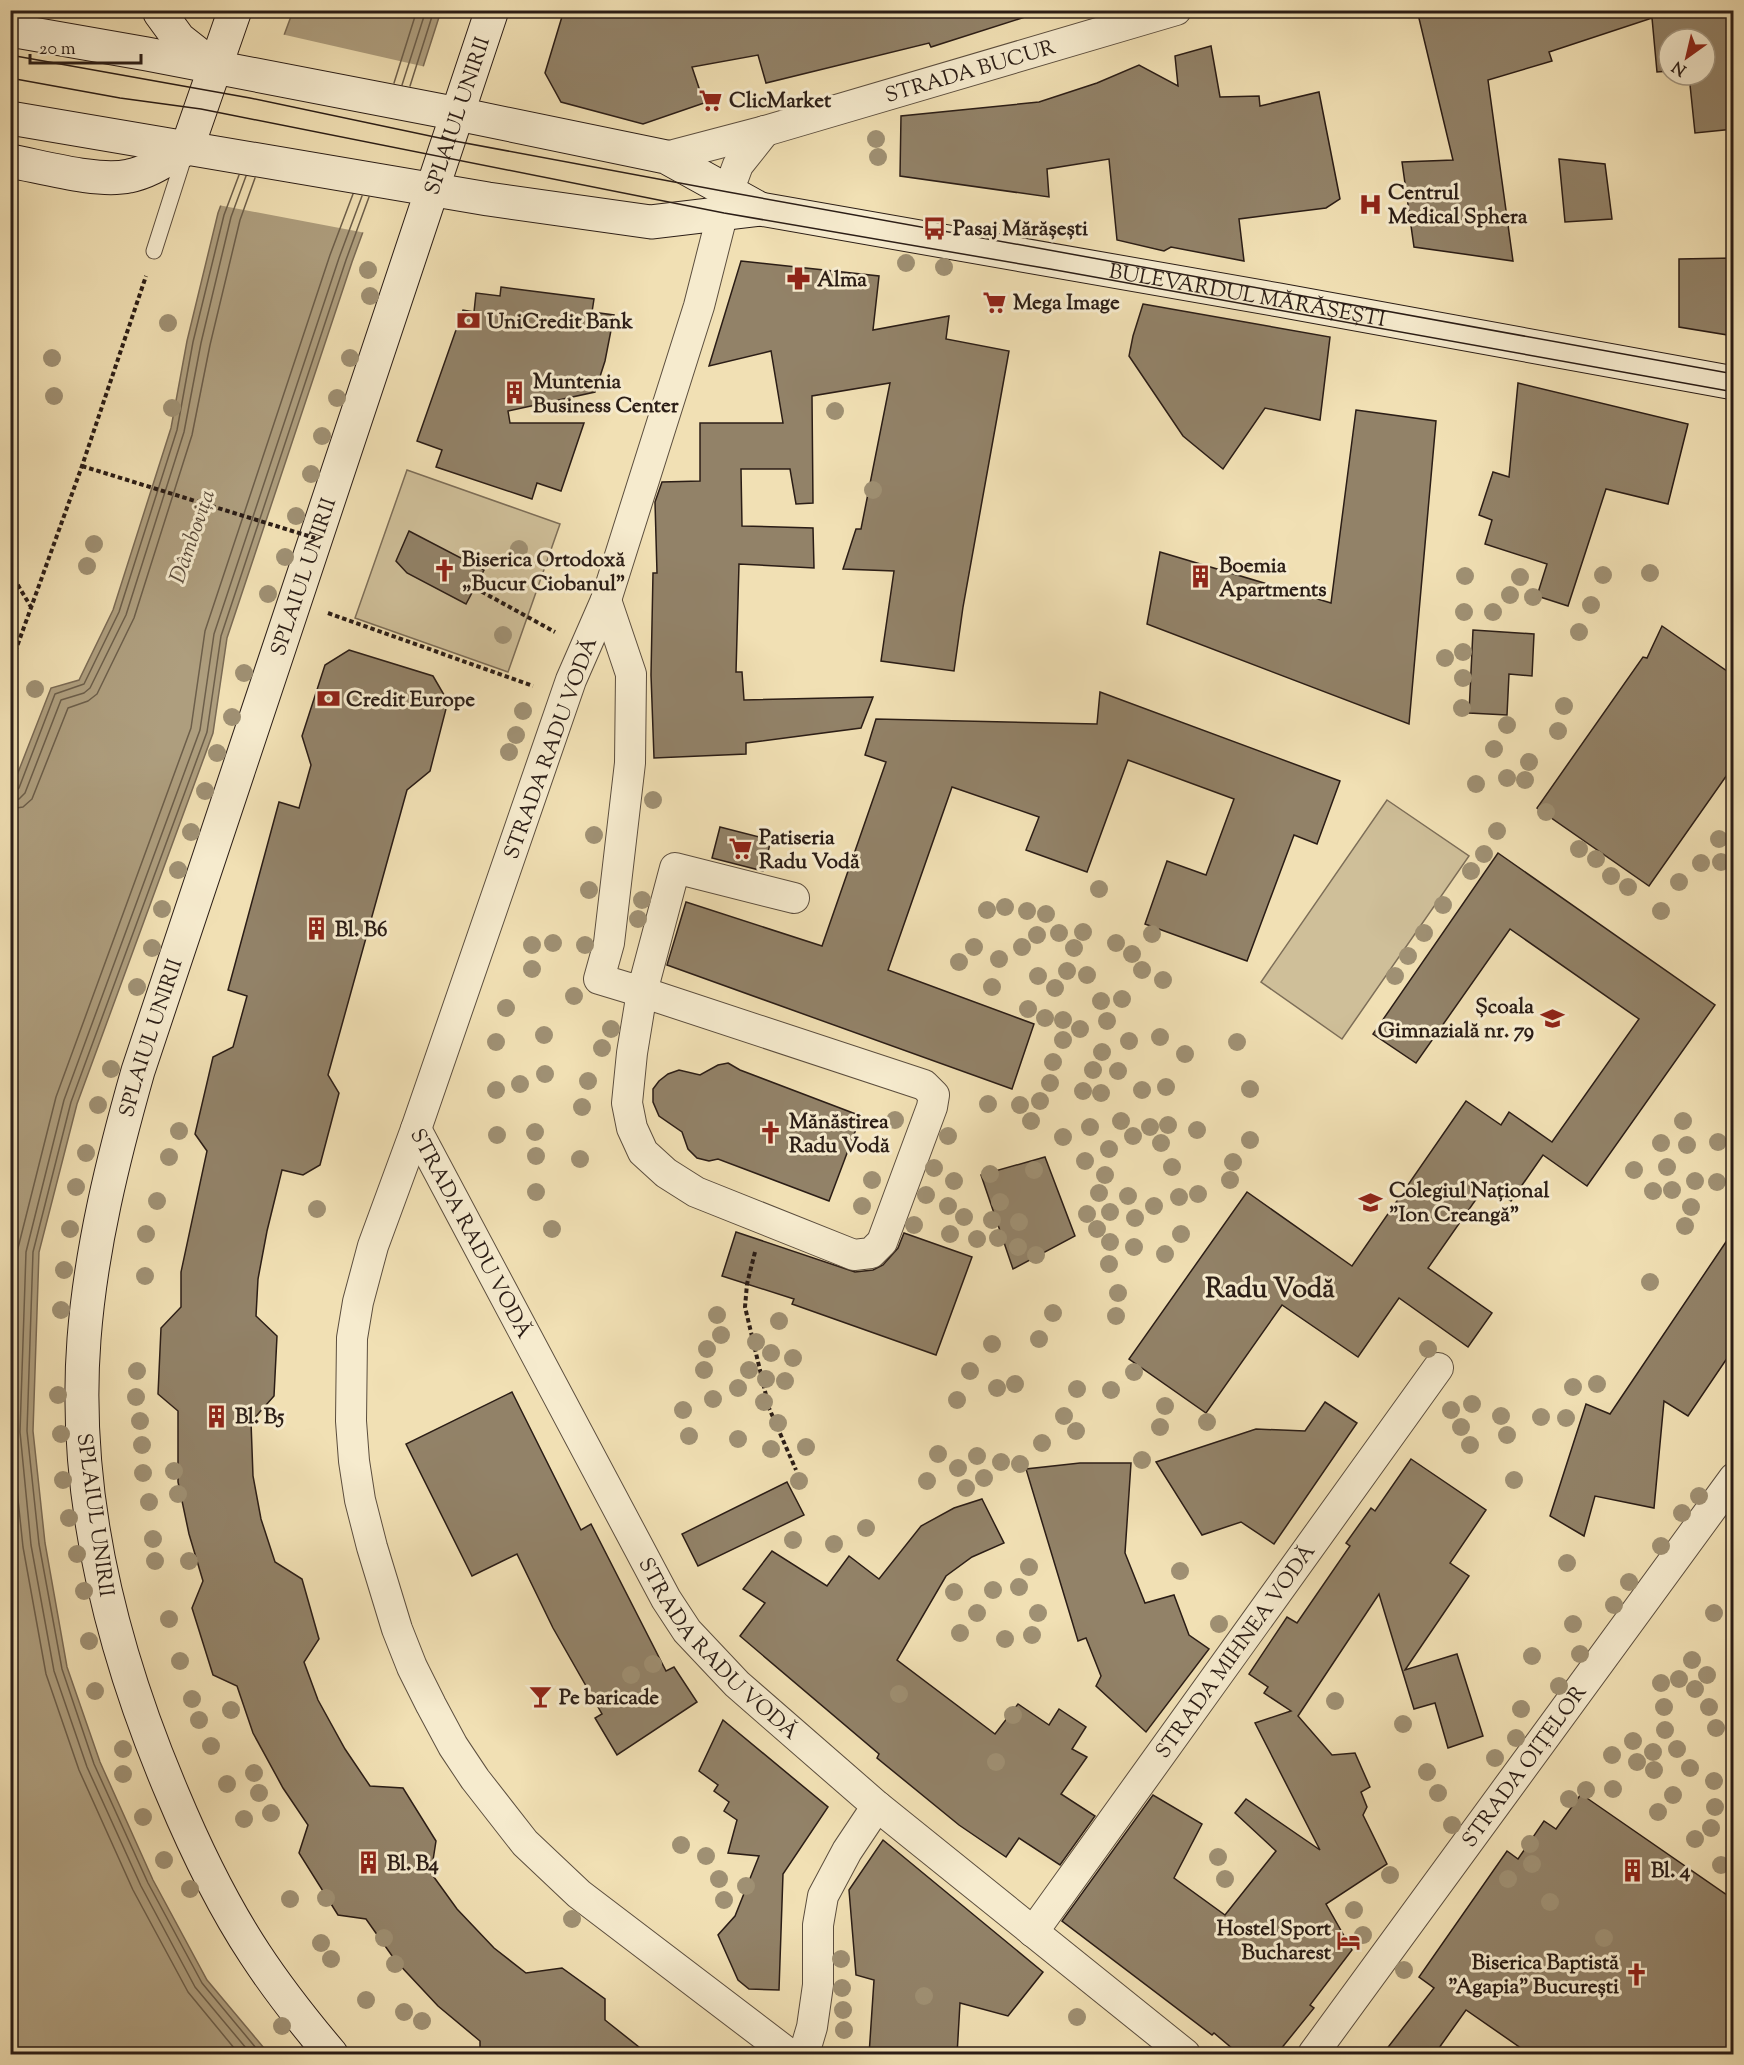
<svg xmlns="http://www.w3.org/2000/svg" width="1744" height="2065" viewBox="0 0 1744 2065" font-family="'Sorts Mill Goudy',serif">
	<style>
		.green { fill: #cfbf99; stroke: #7d6e58; stroke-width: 1.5 }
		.water { fill: #ae9e7e; stroke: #7a6a54; stroke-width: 1.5 }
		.pier { fill: #f1e0b4 }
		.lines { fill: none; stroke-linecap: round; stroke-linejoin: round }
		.shore { stroke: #6c5e4a; stroke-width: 1.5 }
		.building { fill: #928268; stroke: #2b1d16; stroke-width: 1.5 }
		.lane-casing { stroke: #5c4e3e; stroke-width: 17 }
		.street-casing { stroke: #5c4e3e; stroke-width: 32 }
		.secondary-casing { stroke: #2b1d16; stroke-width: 35 }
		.path { stroke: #2b1d16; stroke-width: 4; stroke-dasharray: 4.5 3; stroke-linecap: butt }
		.lane { stroke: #f6ebce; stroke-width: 15 }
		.street { stroke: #f6ebce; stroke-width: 30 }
		.secondary { stroke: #f6ebce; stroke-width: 33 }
		.tram { stroke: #2b1d16; stroke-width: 1.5 }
		.path-bridge { stroke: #2b1d16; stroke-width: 4; stroke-dasharray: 4.5 3; stroke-linecap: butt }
		.tree { fill: #9f9073 }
		.labels { text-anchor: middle; stroke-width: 6; stroke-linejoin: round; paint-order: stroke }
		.street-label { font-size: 21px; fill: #2b1d16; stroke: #f6ebce }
		.poi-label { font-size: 21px; font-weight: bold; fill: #2b1d16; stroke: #f6ebce; text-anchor: start }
		.water-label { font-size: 22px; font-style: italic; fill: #594a3a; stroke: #f6ebce }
		.district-label { font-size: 27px; font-weight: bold; fill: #2b1d16; stroke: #f6ebce }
	</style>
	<rect width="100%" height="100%" fill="#f1e0b4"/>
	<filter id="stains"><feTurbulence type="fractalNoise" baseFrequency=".00333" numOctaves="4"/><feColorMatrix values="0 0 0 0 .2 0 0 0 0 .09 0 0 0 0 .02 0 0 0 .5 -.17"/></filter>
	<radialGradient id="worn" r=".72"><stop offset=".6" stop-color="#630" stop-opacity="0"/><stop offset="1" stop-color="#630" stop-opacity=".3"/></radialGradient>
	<g class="green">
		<polygon points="407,470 560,524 508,672 355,618"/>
		<polygon points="1387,800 1469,856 1342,1039 1261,982"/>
	</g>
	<polygon class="water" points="293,11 441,11 423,67 352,262 227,638 213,733 77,1104 39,1252 33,1431 45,1543 67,1667 100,1762 153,1880 207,1980 269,2054 11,2054 10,793 51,688 79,680 113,610 171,428 187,341 218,213"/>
	<polygon class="pier" points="281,34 426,67 366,233 218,205"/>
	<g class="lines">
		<g class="shore">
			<polyline points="394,83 417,10"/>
			<polyline points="402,85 426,10"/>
			<polyline points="410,86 434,10"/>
			<polyline points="10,793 15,792 19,788 55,694 84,684 119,612 177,430 193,342 224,215 239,175"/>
			<polyline points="10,800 19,799 25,793 61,700 84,693 90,688 126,615 184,432 201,343 231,217 246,176"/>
			<polyline points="10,809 23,807 32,799 68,708 88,701 97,694 134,618 192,435 210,345 240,220 255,178"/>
			<polyline points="239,2054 188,1992 133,1890 79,1770 46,1674 23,1547 11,1433 17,1252 56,1097 191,728 205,631 330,255 353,194"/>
			<polyline points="251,2054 195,1987 141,1886 87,1767 54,1671 31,1545 20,1432 26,1252 64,1100 200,730 214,634 339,258 362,196"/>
			<polyline points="261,2054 202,1983 148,1883 94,1764 62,1669 39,1544 27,1431 33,1252 71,1102 207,732 221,636 346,260 369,197"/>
		</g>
	</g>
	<g class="building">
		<polygon points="564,10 1024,10 1025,17 931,47 929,43 766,83 758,55 692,67 704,103 643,124 561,102 545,73"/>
		<polygon points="1417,10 1734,10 1734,129 1695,133 1689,75 1705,75 1705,39 1669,39 1669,71 1657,72 1652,18 1549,52 1552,61 1488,80 1513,261 1414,247 1402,162 1453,160"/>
		<polygon points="1211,46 1220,97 1259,96 1260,106 1319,92 1340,199 1326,208 1239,219 1244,261 1171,247 1164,251 1117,240 1109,159 1047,169 1049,197 900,176 901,116 1039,102 1097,83 1139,65 1178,86 1175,56"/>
		<polygon points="1559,159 1605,164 1612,219 1565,222"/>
		<polygon points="1734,258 1734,336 1679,327 1679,259"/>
		<polygon points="741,261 879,276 873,330 949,316 946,339 1009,351 963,607 954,671 881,661 894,571 843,569 856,529 861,529 890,383 812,396 813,503 796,504 790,469 741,469 742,526 813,528 814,568 739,564 736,672 742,672 744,700 873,697 861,728 746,743 746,754 654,758 651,675 653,573 657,573 655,502 662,482 700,481 700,423 783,423 771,351 709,366"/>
		<polygon points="501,287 594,299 592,312 614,315 605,361 595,392 508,411 510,423 584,423 561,491 537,483 532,499 436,467 442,450 417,441 463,310 474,312 476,293 500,296"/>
		<polygon points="1143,304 1330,337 1320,420 1265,408 1223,469 1183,436 1129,356 1133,336"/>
		<polygon points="1518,383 1688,424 1668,504 1606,489 1568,606 1537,596 1547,564 1485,544 1492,520 1479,515 1493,472 1509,477"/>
		<polygon points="1356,410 1436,421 1409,724 1147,624 1160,552 1331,603"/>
		<polygon points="409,531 484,570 466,604 407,573 396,561"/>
		<polygon points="1662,626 1734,676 1734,765 1649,886 1537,808 1643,657 1647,658"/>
		<polygon points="1473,630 1534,634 1532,676 1509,674 1507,715 1469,713"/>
		<polygon points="349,650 433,676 447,700 447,705 430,771 407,790 328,1075 339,1093 320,1165 303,1175 282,1170 267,1231 258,1279 256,1316 277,1336 274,1396 251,1422 253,1476 261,1519 275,1562 302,1579 319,1639 304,1662 318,1700 345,1749 370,1786 403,1788 436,1841 431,1873 457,1909 494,1948 526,1973 562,1968 605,1999 605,2020 649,2055 480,2055 480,2041 438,2006 395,1960 366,1919 338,1915 299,1853 308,1825 283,1788 253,1733 237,1686 213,1675 192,1608 203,1581 189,1534 178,1482 178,1411 158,1394 161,1328 181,1307 181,1272 207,1151 195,1134 213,1057 233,1047 247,996 228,990 279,802 299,808 311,765 302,736 325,665"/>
		<polygon points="1100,692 1340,781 1317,844 1294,835 1247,961 1145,924 1167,861 1206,875 1234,799 1128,760 1087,872 1026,850 1039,817 952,787 888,970 1034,1024 1012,1089 667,965 686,902 822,946 886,762 865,755 876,719 1097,724"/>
		<polygon points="720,827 771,840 763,871 712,858"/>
		<polygon points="1498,853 1715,1005 1587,1186 1543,1155 1511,1201 1486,1185 1428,1268 1492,1313 1468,1347 1399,1298 1358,1357 1282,1305 1206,1413 1129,1359 1247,1192 1352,1266 1466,1101 1501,1125 1509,1112 1552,1142 1639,1019 1510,929 1416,1063 1373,1034"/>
		<polygon points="728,1063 740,1070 861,1116 829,1201 718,1159 709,1161 697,1158 688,1149 682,1132 659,1116 653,1102 653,1089 659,1081 668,1074 679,1070 700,1075 718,1065"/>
		<polygon points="1045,1157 1075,1236 1013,1269 981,1175"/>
		<polygon points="1734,1230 1734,1348 1688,1416 1664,1401 1654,1508 1595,1496 1584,1536 1550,1516 1586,1404 1610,1414"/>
		<polygon points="736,1232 855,1272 873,1270 883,1265 898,1248 904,1233 972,1257 936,1355 792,1304 794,1299 722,1276"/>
		<polygon points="512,1392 581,1530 591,1524 666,1671 674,1667 697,1702 617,1755 595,1718 602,1714 553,1628 517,1554 472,1576 406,1444"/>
		<polygon points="1325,1402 1357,1423 1274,1544 1241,1522 1202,1535 1156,1462 1256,1429 1305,1431"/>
		<polygon points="1411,1459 1486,1510 1450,1563 1469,1576 1405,1670 1457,1654 1483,1736 1448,1748 1435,1703 1414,1709 1379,1594 1298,1716 1332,1755 1355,1753 1370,1787 1361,1792 1367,1807 1363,1815 1387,1864 1326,1904 1352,1950 1310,2005 1314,2008 1276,2055 1240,2055 1214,2033 1212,2035 1062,1921 1153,1795 1202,1824 1174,1878 1225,1915 1276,1851 1235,1813 1246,1799 1320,1850 1255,1723 1291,1711 1264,1693 1268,1687 1249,1674 1287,1617 1297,1623 1350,1546 1346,1543 1371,1508 1375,1511"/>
		<polygon points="1080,1463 1131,1463 1125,1553 1145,1603 1174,1595 1189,1635 1209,1649 1146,1732 1096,1686 1101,1676 1086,1638 1078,1641 1026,1469"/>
		<polygon points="787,1482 804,1515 698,1566 682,1534"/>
		<polygon points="982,1499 1004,1543 972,1557 946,1576 897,1660 995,1734 1018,1704 1049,1725 1059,1709 1086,1727 1072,1749 1087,1757 1061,1794 1095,1816 1060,1865 1019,1838 1006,1857 959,1825 877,1758 879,1754 740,1636 765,1603 743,1589 772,1551 827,1586 849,1556 879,1579 921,1526 954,1508"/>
		<polygon points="723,1720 828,1807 783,1874 779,1990 749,1989 738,1980 718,1935 735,1916 759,1856 728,1853 737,1820 724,1811 729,1802 714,1791 718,1785 699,1771"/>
		<polygon points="1581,1794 1734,1900 1734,2055 1531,2055 1466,2010 1434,2055 1382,2055 1434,1988 1419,1977 1507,1851 1518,1859 1544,1821 1556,1829"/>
		<polygon points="883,1840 1043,1972 1008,2016 960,2003 957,2055 869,2055 874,1980 856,1975 849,1890"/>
	</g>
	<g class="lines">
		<defs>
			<polyline id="lane" points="154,251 185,154"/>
			<g id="street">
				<polyline points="765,131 738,165 728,192 699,306 606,600 571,680 416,1129 373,1246 358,1302 352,1338 351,1421 354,1461 360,1500 372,1547 397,1629 412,1667 431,1705 453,1746 475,1779 525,1843 579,1894 789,2054"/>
				<path id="s1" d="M666,157L765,131L1176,10"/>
				<polyline points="606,600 631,674 630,763 609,943 599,979 642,992 924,1085 934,1095 932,1107 882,1242 871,1253 854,1255 696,1192 666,1173 643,1152 632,1128 627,1103 632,1053 642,992 675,868 794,898"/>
				<path id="s2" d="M416,1129L666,1599L687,1631L737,1684L877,1806L1185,2054"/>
				<path id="s3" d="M1033,1932L1438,1368"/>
				<polyline points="804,2054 812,2027 818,1985 818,1925 823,1896 847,1851 877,1806"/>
				<path id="s4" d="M1313,2054L1734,1478"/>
			</g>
			<g id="secondary">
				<polyline points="160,13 179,39 212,65"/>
				<polyline points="10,30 147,54 458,114 666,157 760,209"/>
				<path id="s5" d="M10,118L488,199L651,222L760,209L1279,300L1734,383"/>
				<polyline points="187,148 235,10"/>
				<path d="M10,161C43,167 98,183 129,176C150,172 169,158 187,148"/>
				<path id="s6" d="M331,2054C304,2022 278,1989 255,1954C222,1904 196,1850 173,1795C112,1652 72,1496 84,1339C91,1248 113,1159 138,1071L492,10"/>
			</g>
		</defs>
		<use href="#lane" class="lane-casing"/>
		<use href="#street" class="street-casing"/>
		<use href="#secondary" class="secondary-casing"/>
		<g class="path">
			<polyline points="10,572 31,607"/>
			<polyline points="475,588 555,632"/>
			<polyline points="328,613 533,686"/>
			<polyline points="10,666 82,466 146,276"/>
			<polyline points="755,1252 747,1284 745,1307 769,1408 796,1470"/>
		</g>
		<use href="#lane" class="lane"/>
		<use href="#street" class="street"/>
		<use href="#secondary" class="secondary"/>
		<g class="tram">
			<polyline points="10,55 250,98 449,140 728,192 1734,374"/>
			<polyline points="10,78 120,98 201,109 724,213 1050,269 1734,392"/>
		</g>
		<polyline class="path-bridge" points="82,466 315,538"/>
	</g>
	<g class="tree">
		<circle cx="876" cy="139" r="9"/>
		<circle cx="878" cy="157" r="9"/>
		<circle cx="906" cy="263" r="9"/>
		<circle cx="944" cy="267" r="9"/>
		<circle cx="368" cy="270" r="9"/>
		<circle cx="370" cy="296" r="9"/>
		<circle cx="168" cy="323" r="9"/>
		<circle cx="52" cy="358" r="9"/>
		<circle cx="350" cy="358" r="9"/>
		<circle cx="54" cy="396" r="9"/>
		<circle cx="337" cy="398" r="9"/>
		<circle cx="172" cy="408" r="9"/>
		<circle cx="835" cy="411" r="9"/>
		<circle cx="322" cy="436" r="9"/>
		<circle cx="311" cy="474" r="9"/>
		<circle cx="873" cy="490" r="9"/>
		<circle cx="296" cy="516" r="9"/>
		<circle cx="94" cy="544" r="9"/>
		<circle cx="519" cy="549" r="9"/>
		<circle cx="285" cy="557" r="9"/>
		<circle cx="87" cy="566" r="9"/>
		<circle cx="1650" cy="573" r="9"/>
		<circle cx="1603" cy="575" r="9"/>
		<circle cx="1465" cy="576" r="9"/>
		<circle cx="1520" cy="577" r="9"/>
		<circle cx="268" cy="594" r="9"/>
		<circle cx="1510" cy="595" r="9"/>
		<circle cx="1533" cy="597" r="9"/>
		<circle cx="1591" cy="605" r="9"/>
		<circle cx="1464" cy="612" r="9"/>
		<circle cx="1493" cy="612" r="9"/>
		<circle cx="1579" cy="632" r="9"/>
		<circle cx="503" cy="635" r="9"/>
		<circle cx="1463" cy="652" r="9"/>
		<circle cx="1445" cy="658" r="9"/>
		<circle cx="244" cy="673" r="9"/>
		<circle cx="1463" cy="678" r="9"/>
		<circle cx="35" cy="689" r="9"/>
		<circle cx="1564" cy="706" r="9"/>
		<circle cx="1462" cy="708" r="9"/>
		<circle cx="523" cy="711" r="9"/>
		<circle cx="232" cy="717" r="9"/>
		<circle cx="1507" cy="725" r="9"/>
		<circle cx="1558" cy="731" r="9"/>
		<circle cx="516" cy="735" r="9"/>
		<circle cx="1494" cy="749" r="9"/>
		<circle cx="509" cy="752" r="9"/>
		<circle cx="217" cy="753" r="9"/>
		<circle cx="1529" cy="762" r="9"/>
		<circle cx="1507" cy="778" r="9"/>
		<circle cx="1525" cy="780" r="9"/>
		<circle cx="1476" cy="784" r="9"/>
		<circle cx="205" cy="791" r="9"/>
		<circle cx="653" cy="800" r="9"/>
		<circle cx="1546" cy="812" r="9"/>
		<circle cx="1497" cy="831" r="9"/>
		<circle cx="191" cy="832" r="9"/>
		<circle cx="594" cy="835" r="9"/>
		<circle cx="1719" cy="839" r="9"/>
		<circle cx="1579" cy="849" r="9"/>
		<circle cx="1484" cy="854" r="9"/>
		<circle cx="1596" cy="859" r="9"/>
		<circle cx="1721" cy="862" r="9"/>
		<circle cx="1701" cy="863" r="9"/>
		<circle cx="178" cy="870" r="9"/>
		<circle cx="1471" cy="871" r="9"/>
		<circle cx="1611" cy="876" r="9"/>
		<circle cx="1679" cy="882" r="9"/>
		<circle cx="1628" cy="887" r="9"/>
		<circle cx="1099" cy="889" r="9"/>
		<circle cx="589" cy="890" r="9"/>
		<circle cx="642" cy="900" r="9"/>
		<circle cx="1443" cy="905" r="9"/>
		<circle cx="1005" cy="907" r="9"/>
		<circle cx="162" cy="909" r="9"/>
		<circle cx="987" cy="910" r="9"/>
		<circle cx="1027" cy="911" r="9"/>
		<circle cx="1661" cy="911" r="9"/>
		<circle cx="1046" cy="914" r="9"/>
		<circle cx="638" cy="919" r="9"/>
		<circle cx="1083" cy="932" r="9"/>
		<circle cx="1059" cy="933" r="9"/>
		<circle cx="1424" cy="933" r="9"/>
		<circle cx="1152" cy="934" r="9"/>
		<circle cx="1037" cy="935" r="9"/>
		<circle cx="553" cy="943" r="9"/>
		<circle cx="1116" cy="943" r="9"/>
		<circle cx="532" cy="945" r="9"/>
		<circle cx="585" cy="945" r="9"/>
		<circle cx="974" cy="947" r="9"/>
		<circle cx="1022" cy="947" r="9"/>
		<circle cx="152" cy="948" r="9"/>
		<circle cx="1074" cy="948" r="9"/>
		<circle cx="1132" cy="954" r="9"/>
		<circle cx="1408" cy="956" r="9"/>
		<circle cx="999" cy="959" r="9"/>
		<circle cx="959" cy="962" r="9"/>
		<circle cx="532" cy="969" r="9"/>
		<circle cx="1142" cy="970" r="9"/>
		<circle cx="1067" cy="971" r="9"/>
		<circle cx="1087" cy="975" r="9"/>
		<circle cx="1038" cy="976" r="9"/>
		<circle cx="1395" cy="976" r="9"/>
		<circle cx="1163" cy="980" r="9"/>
		<circle cx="137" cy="987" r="9"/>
		<circle cx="992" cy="987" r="9"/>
		<circle cx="1055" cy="988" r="9"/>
		<circle cx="574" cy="996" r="9"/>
		<circle cx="1122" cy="999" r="9"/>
		<circle cx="1101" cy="1001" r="9"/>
		<circle cx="506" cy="1008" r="9"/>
		<circle cx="1028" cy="1009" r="9"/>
		<circle cx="1045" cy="1018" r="9"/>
		<circle cx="1063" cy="1020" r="9"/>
		<circle cx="1107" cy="1021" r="9"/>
		<circle cx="611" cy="1029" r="9"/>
		<circle cx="1080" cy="1029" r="9"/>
		<circle cx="544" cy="1035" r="9"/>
		<circle cx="1160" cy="1037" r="9"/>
		<circle cx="1063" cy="1040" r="9"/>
		<circle cx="1129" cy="1041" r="9"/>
		<circle cx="496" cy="1042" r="9"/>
		<circle cx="1237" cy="1042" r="9"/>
		<circle cx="602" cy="1048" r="9"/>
		<circle cx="1102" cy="1052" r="9"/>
		<circle cx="1185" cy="1054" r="9"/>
		<circle cx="1053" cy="1062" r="9"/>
		<circle cx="111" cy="1069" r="9"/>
		<circle cx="1093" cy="1070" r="9"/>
		<circle cx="1118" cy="1071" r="9"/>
		<circle cx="545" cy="1074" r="9"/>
		<circle cx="588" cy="1081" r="9"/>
		<circle cx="1050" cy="1083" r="9"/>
		<circle cx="520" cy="1084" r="9"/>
		<circle cx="1166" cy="1087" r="9"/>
		<circle cx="1250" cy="1089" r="9"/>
		<circle cx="496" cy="1090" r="9"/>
		<circle cx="1142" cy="1090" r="9"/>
		<circle cx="1083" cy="1091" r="9"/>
		<circle cx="1101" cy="1093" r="9"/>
		<circle cx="1040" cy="1101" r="9"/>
		<circle cx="988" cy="1104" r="9"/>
		<circle cx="98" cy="1105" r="9"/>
		<circle cx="1020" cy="1105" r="9"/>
		<circle cx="582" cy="1107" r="9"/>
		<circle cx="895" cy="1120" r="9"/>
		<circle cx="1031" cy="1121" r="9"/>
		<circle cx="1121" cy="1121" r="9"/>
		<circle cx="1683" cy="1121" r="9"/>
		<circle cx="1168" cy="1125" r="9"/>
		<circle cx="1090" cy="1127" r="9"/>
		<circle cx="1150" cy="1127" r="9"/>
		<circle cx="1197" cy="1130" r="9"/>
		<circle cx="179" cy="1131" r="9"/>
		<circle cx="535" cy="1132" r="9"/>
		<circle cx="497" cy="1135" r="9"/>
		<circle cx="948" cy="1136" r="9"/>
		<circle cx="1133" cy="1136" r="9"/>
		<circle cx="1063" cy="1137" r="9"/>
		<circle cx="1250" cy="1140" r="9"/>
		<circle cx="1718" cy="1142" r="9"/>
		<circle cx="1161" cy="1143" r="9"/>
		<circle cx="1661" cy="1143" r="9"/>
		<circle cx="1687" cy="1145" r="9"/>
		<circle cx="1109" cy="1149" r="9"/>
		<circle cx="86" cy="1153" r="9"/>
		<circle cx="536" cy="1156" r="9"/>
		<circle cx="169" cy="1157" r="9"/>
		<circle cx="580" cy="1159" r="9"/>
		<circle cx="1085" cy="1161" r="9"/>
		<circle cx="1233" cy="1162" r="9"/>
		<circle cx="1172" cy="1167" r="9"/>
		<circle cx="1667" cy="1167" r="9"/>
		<circle cx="934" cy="1168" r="9"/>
		<circle cx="1034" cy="1170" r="9"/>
		<circle cx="1634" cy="1170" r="9"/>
		<circle cx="990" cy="1174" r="9"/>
		<circle cx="1105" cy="1175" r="9"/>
		<circle cx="872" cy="1180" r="9"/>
		<circle cx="1230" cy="1180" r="9"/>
		<circle cx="954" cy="1181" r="9"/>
		<circle cx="1695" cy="1181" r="9"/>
		<circle cx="1717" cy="1182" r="9"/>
		<circle cx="76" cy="1187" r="9"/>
		<circle cx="1672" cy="1190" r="9"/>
		<circle cx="1653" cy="1191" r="9"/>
		<circle cx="536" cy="1192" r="9"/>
		<circle cx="1099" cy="1193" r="9"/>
		<circle cx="1198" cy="1194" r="9"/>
		<circle cx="926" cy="1195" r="9"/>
		<circle cx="1128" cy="1196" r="9"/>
		<circle cx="1179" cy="1197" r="9"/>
		<circle cx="157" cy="1201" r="9"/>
		<circle cx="1000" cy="1202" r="9"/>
		<circle cx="862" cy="1206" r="9"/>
		<circle cx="948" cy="1206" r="9"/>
		<circle cx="1154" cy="1206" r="9"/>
		<circle cx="1691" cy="1207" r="9"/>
		<circle cx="317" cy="1209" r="9"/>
		<circle cx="1110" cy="1212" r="9"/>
		<circle cx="1087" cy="1214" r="9"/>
		<circle cx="964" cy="1217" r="9"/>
		<circle cx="1135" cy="1218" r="9"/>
		<circle cx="992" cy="1220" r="9"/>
		<circle cx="1019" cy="1222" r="9"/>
		<circle cx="914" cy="1225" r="9"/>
		<circle cx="1685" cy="1226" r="9"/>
		<circle cx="70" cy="1229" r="9"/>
		<circle cx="552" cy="1229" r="9"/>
		<circle cx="1097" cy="1229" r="9"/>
		<circle cx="146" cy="1234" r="9"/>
		<circle cx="950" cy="1234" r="9"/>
		<circle cx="1181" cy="1234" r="9"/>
		<circle cx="998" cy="1238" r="9"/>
		<circle cx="977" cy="1239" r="9"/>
		<circle cx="1110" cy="1242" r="9"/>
		<circle cx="1018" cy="1247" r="9"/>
		<circle cx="1134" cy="1247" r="9"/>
		<circle cx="1165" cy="1254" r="9"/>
		<circle cx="1036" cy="1255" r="9"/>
		<circle cx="1109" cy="1264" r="9"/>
		<circle cx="64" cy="1270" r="9"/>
		<circle cx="145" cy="1276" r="9"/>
		<circle cx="1650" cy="1282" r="9"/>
		<circle cx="1118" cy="1293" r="9"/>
		<circle cx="61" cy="1310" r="9"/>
		<circle cx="1053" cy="1313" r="9"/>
		<circle cx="717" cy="1315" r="9"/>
		<circle cx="1116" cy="1316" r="9"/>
		<circle cx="779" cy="1321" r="9"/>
		<circle cx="721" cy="1335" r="9"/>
		<circle cx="1039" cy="1339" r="9"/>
		<circle cx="756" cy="1342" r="9"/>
		<circle cx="992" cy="1344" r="9"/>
		<circle cx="707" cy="1349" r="9"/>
		<circle cx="1428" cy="1349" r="9"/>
		<circle cx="771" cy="1353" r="9"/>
		<circle cx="793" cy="1358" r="9"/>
		<circle cx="704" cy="1370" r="9"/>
		<circle cx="749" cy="1370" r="9"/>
		<circle cx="137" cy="1371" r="9"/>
		<circle cx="970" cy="1371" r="9"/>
		<circle cx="1134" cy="1372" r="9"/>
		<circle cx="766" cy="1379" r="9"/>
		<circle cx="785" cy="1381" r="9"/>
		<circle cx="1015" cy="1384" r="9"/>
		<circle cx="1597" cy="1384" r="9"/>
		<circle cx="1573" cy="1387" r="9"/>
		<circle cx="738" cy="1388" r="9"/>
		<circle cx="997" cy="1388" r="9"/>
		<circle cx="1077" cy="1389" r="9"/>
		<circle cx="1111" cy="1390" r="9"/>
		<circle cx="58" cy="1395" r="9"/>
		<circle cx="136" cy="1397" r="9"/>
		<circle cx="713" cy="1399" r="9"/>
		<circle cx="957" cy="1400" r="9"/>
		<circle cx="764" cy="1402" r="9"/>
		<circle cx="1472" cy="1404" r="9"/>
		<circle cx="1165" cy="1406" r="9"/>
		<circle cx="683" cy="1410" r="9"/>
		<circle cx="1451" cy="1410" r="9"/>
		<circle cx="1064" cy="1416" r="9"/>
		<circle cx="1501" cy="1416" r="9"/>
		<circle cx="1541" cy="1417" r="9"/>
		<circle cx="1566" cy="1418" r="9"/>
		<circle cx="140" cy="1421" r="9"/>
		<circle cx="1207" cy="1422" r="9"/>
		<circle cx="778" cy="1423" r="9"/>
		<circle cx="1160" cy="1427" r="9"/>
		<circle cx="1461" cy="1427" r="9"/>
		<circle cx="1076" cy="1431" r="9"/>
		<circle cx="61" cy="1434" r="9"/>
		<circle cx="1507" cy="1435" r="9"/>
		<circle cx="689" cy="1436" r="9"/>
		<circle cx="738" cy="1439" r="9"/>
		<circle cx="1042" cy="1443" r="9"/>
		<circle cx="142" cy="1445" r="9"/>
		<circle cx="1470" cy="1445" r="9"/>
		<circle cx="806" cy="1447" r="9"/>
		<circle cx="771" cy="1449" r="9"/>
		<circle cx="938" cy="1454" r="9"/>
		<circle cx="977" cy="1456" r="9"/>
		<circle cx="1142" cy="1460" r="9"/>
		<circle cx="1001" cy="1462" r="9"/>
		<circle cx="1020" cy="1464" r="9"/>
		<circle cx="958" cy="1468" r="9"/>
		<circle cx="174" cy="1471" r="9"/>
		<circle cx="143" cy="1473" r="9"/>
		<circle cx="984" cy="1478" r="9"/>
		<circle cx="63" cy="1480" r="9"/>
		<circle cx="1514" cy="1480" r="9"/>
		<circle cx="799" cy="1481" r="9"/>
		<circle cx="927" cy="1481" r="9"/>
		<circle cx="966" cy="1488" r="9"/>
		<circle cx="178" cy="1494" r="9"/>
		<circle cx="1699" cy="1496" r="9"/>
		<circle cx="149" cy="1502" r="9"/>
		<circle cx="1682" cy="1513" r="9"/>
		<circle cx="69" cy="1518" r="9"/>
		<circle cx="866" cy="1528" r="9"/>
		<circle cx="153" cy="1539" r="9"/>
		<circle cx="793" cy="1540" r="9"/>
		<circle cx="834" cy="1544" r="9"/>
		<circle cx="1661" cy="1546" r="9"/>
		<circle cx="77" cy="1554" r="9"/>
		<circle cx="155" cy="1561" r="9"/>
		<circle cx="189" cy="1561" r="9"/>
		<circle cx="1567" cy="1563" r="9"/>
		<circle cx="1029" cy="1567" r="9"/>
		<circle cx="1180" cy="1571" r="9"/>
		<circle cx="1629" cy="1582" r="9"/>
		<circle cx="1019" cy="1587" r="9"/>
		<circle cx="993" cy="1590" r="9"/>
		<circle cx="84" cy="1591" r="9"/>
		<circle cx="954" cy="1592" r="9"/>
		<circle cx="1614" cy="1605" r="9"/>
		<circle cx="977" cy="1613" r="9"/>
		<circle cx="1038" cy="1613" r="9"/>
		<circle cx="1714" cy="1613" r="9"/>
		<circle cx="169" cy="1619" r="9"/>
		<circle cx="1219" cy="1624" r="9"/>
		<circle cx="1573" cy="1624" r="9"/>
		<circle cx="960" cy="1633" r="9"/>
		<circle cx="1032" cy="1635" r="9"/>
		<circle cx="1005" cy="1639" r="9"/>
		<circle cx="89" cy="1641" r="9"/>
		<circle cx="1580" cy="1654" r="9"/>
		<circle cx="1532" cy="1656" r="9"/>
		<circle cx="1692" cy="1660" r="9"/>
		<circle cx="180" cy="1661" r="9"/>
		<circle cx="653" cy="1664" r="9"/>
		<circle cx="631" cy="1675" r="9"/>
		<circle cx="1707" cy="1675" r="9"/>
		<circle cx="1679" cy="1679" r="9"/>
		<circle cx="1661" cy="1683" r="9"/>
		<circle cx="1559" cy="1686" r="9"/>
		<circle cx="1695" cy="1689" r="9"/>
		<circle cx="95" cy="1691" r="9"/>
		<circle cx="899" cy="1694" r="9"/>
		<circle cx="192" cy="1699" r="9"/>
		<circle cx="609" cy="1700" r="9"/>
		<circle cx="1335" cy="1701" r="9"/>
		<circle cx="1664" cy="1707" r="9"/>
		<circle cx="1709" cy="1707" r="9"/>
		<circle cx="1521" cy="1709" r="9"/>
		<circle cx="231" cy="1710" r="9"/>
		<circle cx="1013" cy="1715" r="9"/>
		<circle cx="199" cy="1720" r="9"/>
		<circle cx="1403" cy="1724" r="9"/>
		<circle cx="1716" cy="1728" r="9"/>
		<circle cx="1665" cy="1730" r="9"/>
		<circle cx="1516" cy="1738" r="9"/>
		<circle cx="1633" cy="1741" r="9"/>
		<circle cx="211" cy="1746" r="9"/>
		<circle cx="123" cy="1749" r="9"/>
		<circle cx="1677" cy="1749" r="9"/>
		<circle cx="1653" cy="1752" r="9"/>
		<circle cx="1612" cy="1755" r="9"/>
		<circle cx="1495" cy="1758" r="9"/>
		<circle cx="996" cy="1762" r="9"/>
		<circle cx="1637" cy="1762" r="9"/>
		<circle cx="1690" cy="1768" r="9"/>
		<circle cx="1654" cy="1770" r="9"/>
		<circle cx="1427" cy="1772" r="9"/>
		<circle cx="254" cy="1773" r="9"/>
		<circle cx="123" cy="1774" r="9"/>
		<circle cx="1714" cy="1781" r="9"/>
		<circle cx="227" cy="1784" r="9"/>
		<circle cx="1613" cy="1789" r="9"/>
		<circle cx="1586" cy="1790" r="9"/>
		<circle cx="259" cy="1793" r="9"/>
		<circle cx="1438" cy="1793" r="9"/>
		<circle cx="1673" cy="1795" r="9"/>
		<circle cx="1569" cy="1799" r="9"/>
		<circle cx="1715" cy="1807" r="9"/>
		<circle cx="1658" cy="1812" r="9"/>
		<circle cx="271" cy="1813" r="9"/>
		<circle cx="143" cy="1817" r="9"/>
		<circle cx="244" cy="1819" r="9"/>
		<circle cx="1452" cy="1825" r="9"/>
		<circle cx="1711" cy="1828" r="9"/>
		<circle cx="1695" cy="1839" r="9"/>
		<circle cx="1530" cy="1844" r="9"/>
		<circle cx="681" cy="1845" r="9"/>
		<circle cx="706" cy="1856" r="9"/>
		<circle cx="1218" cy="1857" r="9"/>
		<circle cx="164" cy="1860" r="9"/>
		<circle cx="1532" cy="1864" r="9"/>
		<circle cx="1721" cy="1865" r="9"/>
		<circle cx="1390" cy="1875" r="9"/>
		<circle cx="719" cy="1879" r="9"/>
		<circle cx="1225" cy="1879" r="9"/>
		<circle cx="1508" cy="1879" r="9"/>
		<circle cx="746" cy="1886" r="9"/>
		<circle cx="190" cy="1889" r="9"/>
		<circle cx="326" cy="1898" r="9"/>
		<circle cx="290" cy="1899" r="9"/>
		<circle cx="724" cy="1900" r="9"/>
		<circle cx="1550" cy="1902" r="9"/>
		<circle cx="1354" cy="1910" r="9"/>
		<circle cx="572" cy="1919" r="9"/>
		<circle cx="1363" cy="1935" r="9"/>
		<circle cx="384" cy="1938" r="9"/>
		<circle cx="1604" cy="1938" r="9"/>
		<circle cx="321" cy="1943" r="9"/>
		<circle cx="331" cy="1959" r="9"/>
		<circle cx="841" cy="1959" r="9"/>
		<circle cx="395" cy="1964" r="9"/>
		<circle cx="1404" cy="1970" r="9"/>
		<circle cx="842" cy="1988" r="9"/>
		<circle cx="924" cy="1996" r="9"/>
		<circle cx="366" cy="2000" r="9"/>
		<circle cx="843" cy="2010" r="9"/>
		<circle cx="404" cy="2012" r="9"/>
		<circle cx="1077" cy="2017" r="9"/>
		<circle cx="422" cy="2021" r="9"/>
		<circle cx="282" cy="2026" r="9"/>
		<circle cx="844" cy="2030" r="9"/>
	</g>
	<defs>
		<symbol id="supermarket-bare" viewBox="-9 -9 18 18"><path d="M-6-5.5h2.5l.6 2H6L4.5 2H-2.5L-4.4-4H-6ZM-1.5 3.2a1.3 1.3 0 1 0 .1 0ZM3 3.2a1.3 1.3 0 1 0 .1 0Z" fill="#8f2418" stroke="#f6ebce" stroke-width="2.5" paint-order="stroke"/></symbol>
		<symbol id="hospital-bare" viewBox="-9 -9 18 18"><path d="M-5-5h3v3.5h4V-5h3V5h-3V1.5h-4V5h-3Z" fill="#8f2418" stroke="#f6ebce" stroke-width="2.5" paint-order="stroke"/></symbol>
		<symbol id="bus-bare" viewBox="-9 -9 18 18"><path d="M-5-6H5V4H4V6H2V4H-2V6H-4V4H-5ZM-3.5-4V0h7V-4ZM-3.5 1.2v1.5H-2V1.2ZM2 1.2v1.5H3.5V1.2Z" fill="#8f2418" stroke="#f6ebce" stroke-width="2.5" paint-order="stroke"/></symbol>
		<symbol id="pharmacy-bare" viewBox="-9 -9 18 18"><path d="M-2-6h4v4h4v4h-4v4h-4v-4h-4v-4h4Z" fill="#8f2418" stroke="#f6ebce" stroke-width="2.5" paint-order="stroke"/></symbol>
		<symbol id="bank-bare" viewBox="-9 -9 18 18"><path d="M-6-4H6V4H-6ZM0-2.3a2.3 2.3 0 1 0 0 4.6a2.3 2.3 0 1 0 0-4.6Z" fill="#8f2418" stroke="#f6ebce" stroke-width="2.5" paint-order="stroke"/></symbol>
		<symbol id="building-bare" viewBox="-9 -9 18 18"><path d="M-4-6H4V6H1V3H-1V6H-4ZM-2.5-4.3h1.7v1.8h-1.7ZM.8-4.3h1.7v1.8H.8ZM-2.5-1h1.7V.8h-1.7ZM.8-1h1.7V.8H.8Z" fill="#8f2418" stroke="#f6ebce" stroke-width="2.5" paint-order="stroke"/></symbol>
		<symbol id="church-bare" viewBox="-9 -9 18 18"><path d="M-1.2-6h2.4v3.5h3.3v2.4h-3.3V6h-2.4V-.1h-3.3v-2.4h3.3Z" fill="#8f2418" stroke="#f6ebce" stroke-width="2.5" paint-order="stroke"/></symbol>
		<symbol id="school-bare" viewBox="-9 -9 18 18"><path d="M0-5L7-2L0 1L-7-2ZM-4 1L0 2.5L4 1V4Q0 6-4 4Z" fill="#8f2418" stroke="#f6ebce" stroke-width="2.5" paint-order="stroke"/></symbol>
		<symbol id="bar-bare" viewBox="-9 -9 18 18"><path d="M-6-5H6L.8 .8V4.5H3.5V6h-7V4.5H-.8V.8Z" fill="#8f2418" stroke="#f6ebce" stroke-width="2.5" paint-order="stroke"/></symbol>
		<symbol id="hotel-bare" viewBox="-9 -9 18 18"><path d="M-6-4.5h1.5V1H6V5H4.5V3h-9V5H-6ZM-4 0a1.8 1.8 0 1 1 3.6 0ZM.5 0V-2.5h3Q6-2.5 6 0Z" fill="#8f2418" stroke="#f6ebce" stroke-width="2.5" paint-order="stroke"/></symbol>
	</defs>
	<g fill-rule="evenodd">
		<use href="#supermarket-bare" x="694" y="84" width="33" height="33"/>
		<use href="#hospital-bare" x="1354" y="188" width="33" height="33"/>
		<use href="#bus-bare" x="918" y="212" width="33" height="33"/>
		<use href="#pharmacy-bare" x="782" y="262" width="33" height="33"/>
		<use href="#supermarket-bare" x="978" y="286" width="33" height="33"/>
		<use href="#bank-bare" x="452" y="304" width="33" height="33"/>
		<use href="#building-bare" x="498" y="376" width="33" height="33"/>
		<use href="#church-bare" x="428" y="554" width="33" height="33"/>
		<use href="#building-bare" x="1184" y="560" width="33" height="33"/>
		<use href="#bank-bare" x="312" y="682" width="33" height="33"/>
		<use href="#supermarket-bare" x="724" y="832" width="33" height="33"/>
		<use href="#building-bare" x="300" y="912" width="33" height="33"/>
		<use href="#school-bare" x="1536" y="1002" width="33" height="33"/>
		<use href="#church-bare" x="754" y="1116" width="33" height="33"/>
		<use href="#school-bare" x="1354" y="1186" width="33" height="33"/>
		<use href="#building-bare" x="200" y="1400" width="33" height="33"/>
		<use href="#bar-bare" x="524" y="1680" width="33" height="33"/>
		<use href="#building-bare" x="352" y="1846" width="33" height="33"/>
		<use href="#building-bare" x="1616" y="1854" width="33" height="33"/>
		<use href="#hotel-bare" x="1332" y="1924" width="33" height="33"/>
		<use href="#church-bare" x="1620" y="1958" width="33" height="33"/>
	</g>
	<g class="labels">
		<g class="street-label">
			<text dy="7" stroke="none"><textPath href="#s1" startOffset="316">STRADA BUCUR</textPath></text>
			<text dy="7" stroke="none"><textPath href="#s6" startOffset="2055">SPLAIUL UNIRII</textPath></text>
			<text dy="7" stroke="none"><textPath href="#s5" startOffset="1254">BULEVARDUL MĂRĂȘEȘTI</textPath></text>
			<text dy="7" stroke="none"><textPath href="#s6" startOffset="1569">SPLAIUL UNIRII</textPath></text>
			<text transform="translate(550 748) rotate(-70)" y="7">STRADA RADU VODĂ</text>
			<text dy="7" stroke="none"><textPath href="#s6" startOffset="1083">SPLAIUL UNIRII</textPath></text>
			<text dy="7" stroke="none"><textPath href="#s2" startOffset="118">STRADA RADU VODĂ</textPath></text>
			<text transform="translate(96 1515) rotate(82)" y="7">SPLAIUL UNIRII</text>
			<text dy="7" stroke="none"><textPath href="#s2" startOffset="604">STRADA RADU VODĂ</textPath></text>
			<text dy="7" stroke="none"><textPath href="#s3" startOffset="346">STRADA MIHNEA VODĂ</textPath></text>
			<text dy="7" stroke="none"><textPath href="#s4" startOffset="357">STRADA OIȚELOR</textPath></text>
		</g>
		<g class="poi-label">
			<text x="729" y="107">ClicMarket</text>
			<text x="1388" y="199">Centrul<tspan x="1388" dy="24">Medical Sphera</tspan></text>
			<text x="953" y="235">Pasaj Mărășești</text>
			<text x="817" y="286">Alma</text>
			<text x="1013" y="309">Mega Image</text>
			<text x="487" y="328">UniCredit Bank</text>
			<text x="533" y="388">Muntenia<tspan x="533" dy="24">Business Center</tspan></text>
			<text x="462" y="566">Biserica Ortodoxă<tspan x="462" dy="24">„Bucur Ciobanul”</tspan></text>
			<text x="1219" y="572">Boemia<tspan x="1219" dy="24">Apartments</tspan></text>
			<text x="346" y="706">Credit Europe</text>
			<text x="759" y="844">Patiseria<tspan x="759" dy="24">Radu Vodă</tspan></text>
			<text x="335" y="936">Bl. B6</text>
			<text x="1534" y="1013" text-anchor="end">Școala<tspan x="1534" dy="24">Gimnazială nr. 79</tspan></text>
			<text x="789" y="1128">Mănăstirea<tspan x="789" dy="24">Radu Vodă</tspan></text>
			<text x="1389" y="1197">Colegiul Național<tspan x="1389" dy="24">"Ion Creangă"</tspan></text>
			<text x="235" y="1423">Bl. B5</text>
			<text x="559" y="1704">Pe baricade</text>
			<text x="387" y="1870">Bl. B4</text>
			<text x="1651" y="1877">Bl. 4</text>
			<text x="1331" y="1935" text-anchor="end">Hostel Sport<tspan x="1331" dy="24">Bucharest</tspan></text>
			<text x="1619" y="1969" text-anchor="end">Biserica Baptistă<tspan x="1619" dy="24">"Agapia" București</tspan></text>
		</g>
		<g class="water-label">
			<text transform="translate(191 536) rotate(-71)" y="8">Dâmbovița</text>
		</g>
		<g class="district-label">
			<text x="1270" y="1297">Radu Vodă</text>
		</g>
	</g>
	<rect width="1744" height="2065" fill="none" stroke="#f1e0b4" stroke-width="36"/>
	<rect x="12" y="12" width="1720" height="2041" fill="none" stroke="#2b1d16" stroke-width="3"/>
	<rect x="18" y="18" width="1708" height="2029" fill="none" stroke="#2b1d16" stroke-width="1.5"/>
	<g transform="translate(1687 57) rotate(214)"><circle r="28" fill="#f6ebce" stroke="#a59984" stroke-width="1.5"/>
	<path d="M0-4.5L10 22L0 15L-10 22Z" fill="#8f2418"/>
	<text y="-9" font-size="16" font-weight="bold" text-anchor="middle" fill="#2b1d16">N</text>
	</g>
	<path d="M30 54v9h111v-9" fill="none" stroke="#2b1d16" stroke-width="3"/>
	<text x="39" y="54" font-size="18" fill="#2b1d16" stroke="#f6ebce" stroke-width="4.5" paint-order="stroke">20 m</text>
	<rect width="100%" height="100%" filter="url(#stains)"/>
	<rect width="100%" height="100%" fill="url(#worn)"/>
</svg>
